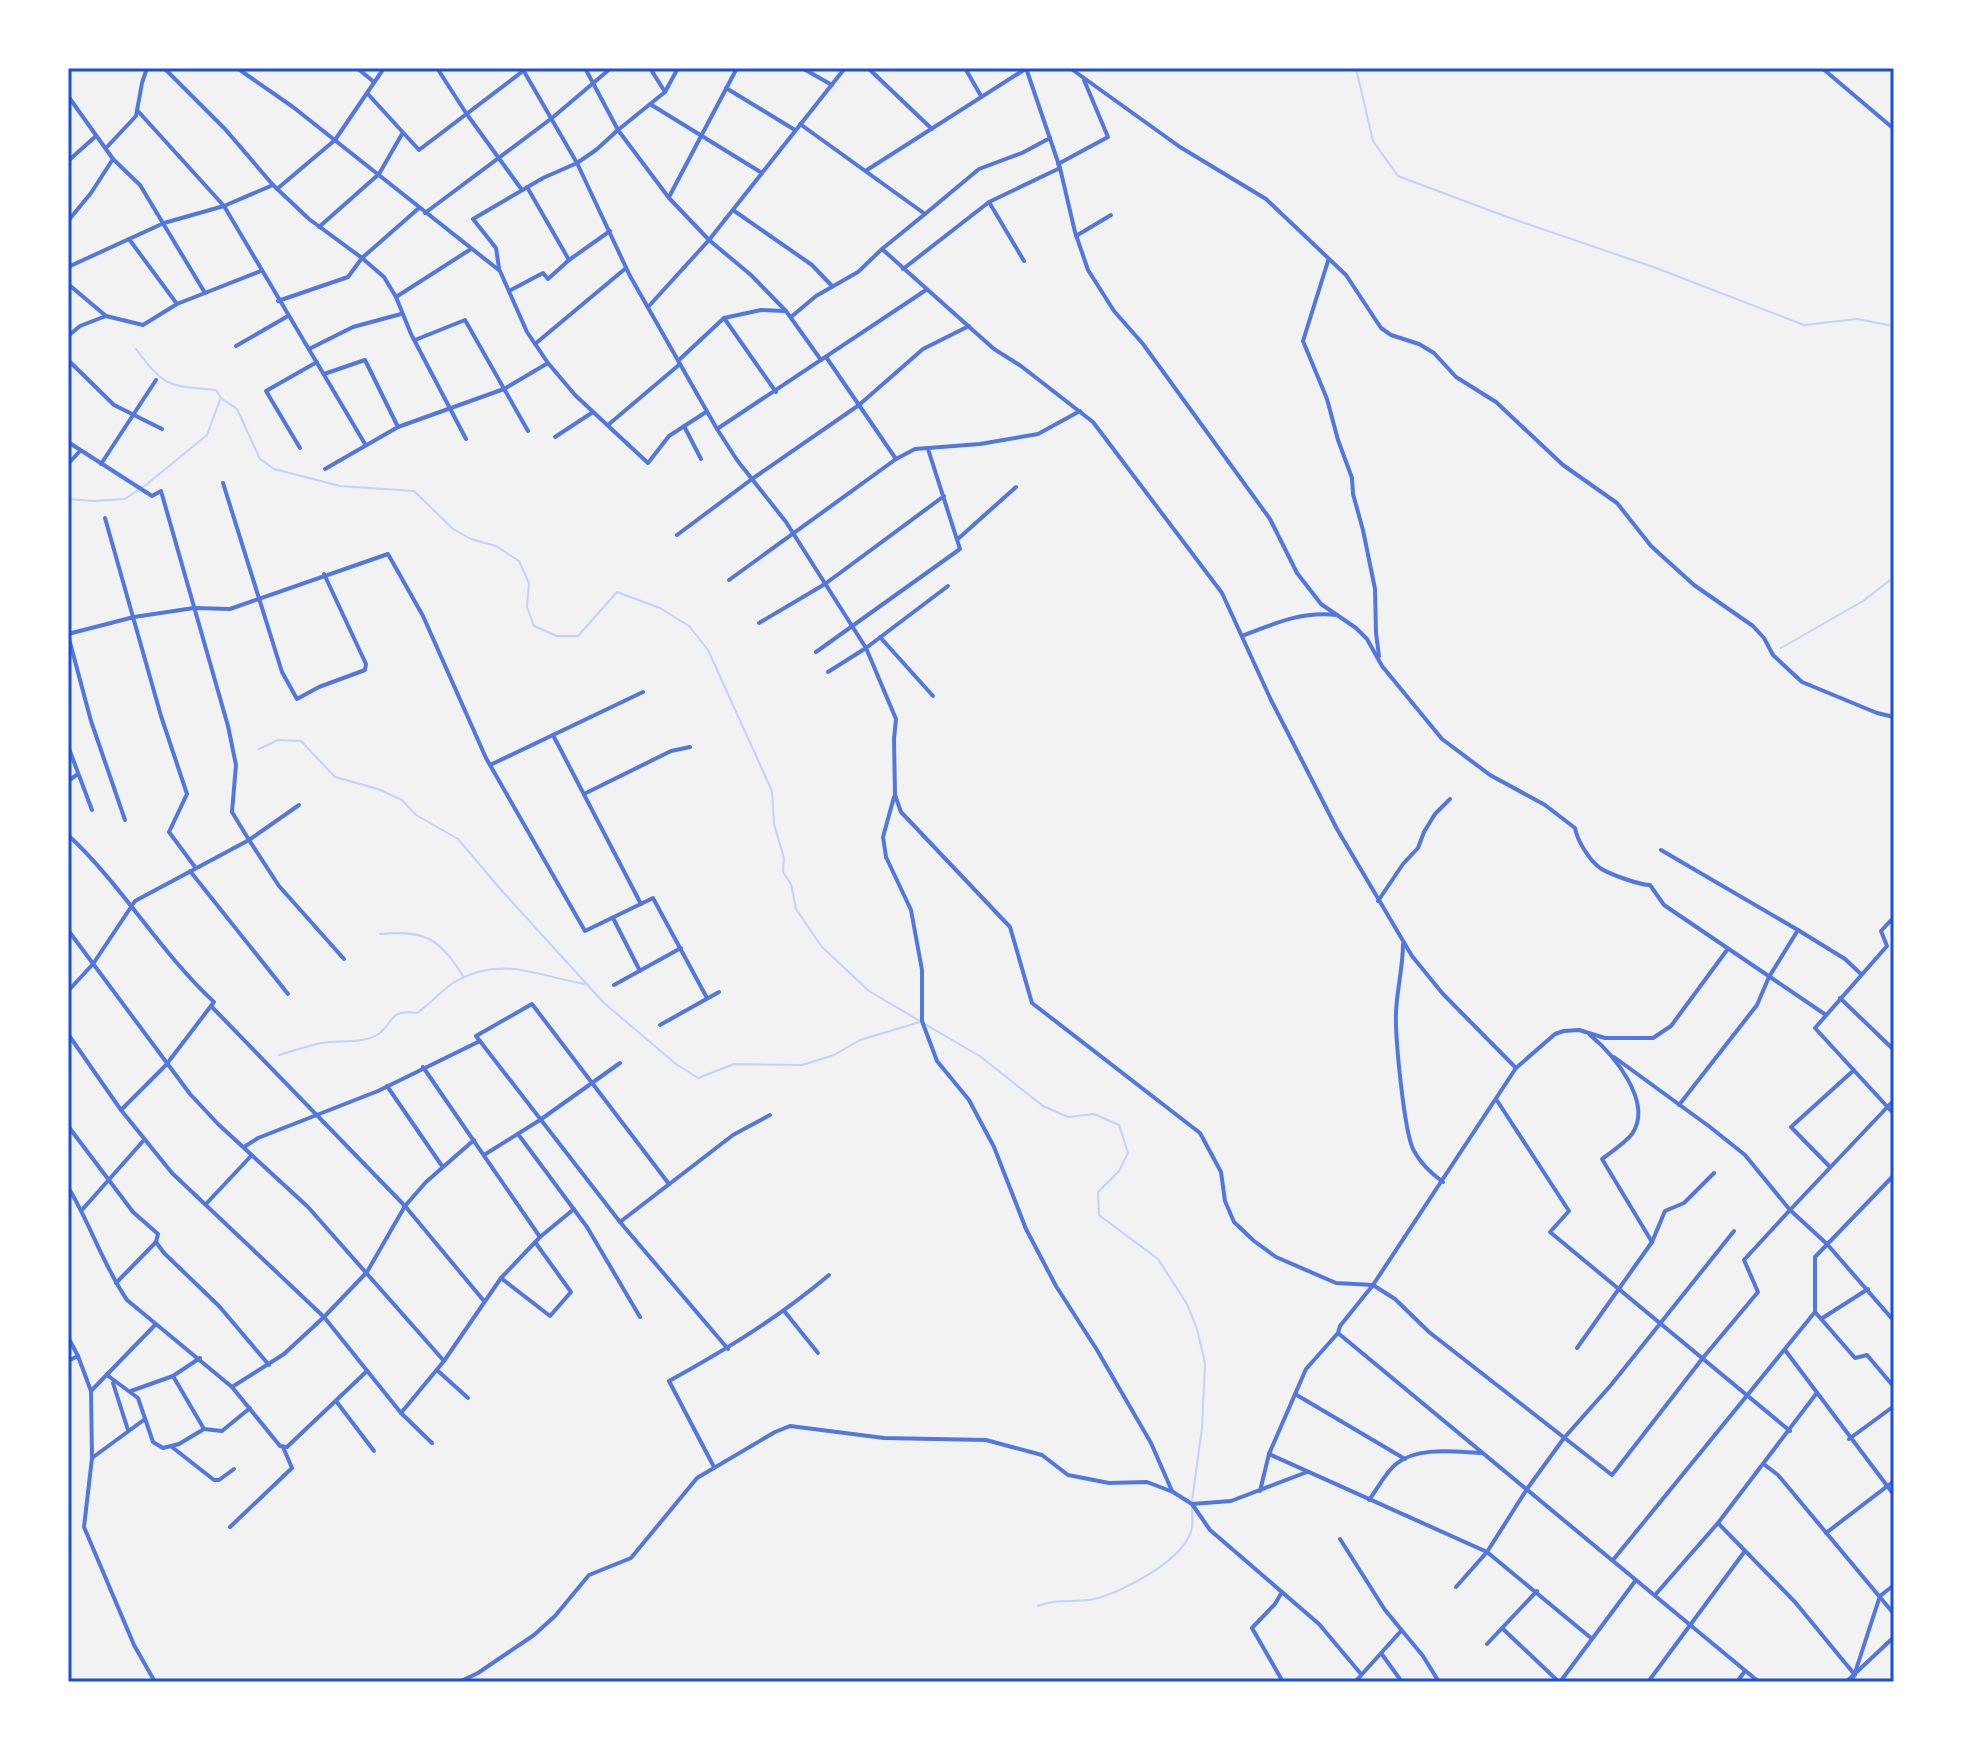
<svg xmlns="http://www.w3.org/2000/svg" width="1962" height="1750" viewBox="0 0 1962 1750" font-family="'Roboto Condensed',sans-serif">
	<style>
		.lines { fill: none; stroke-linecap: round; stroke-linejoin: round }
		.stream { stroke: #bfd3fe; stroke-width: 2 }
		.minor { stroke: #5277de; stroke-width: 4 }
		.neatline { fill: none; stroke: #1d4ed8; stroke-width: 3 }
	</style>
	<rect width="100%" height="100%" fill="#f2f2f2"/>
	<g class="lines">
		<g class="stream">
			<polyline points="1356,68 1373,141 1398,176 1510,218 1656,268 1804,325 1857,319 1894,326"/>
			<path d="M136,349C166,389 168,385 216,390L221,398L237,409L260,459L274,469L340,486L414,491L453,529L471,539L496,546L519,561L529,583L527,607L534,626L557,636H578L617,592L660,608L689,626L708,650L772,791L774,824L784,858L783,872L791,884L796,909L822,947L869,991L981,1057L1043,1106L1068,1117L1094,1114L1119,1125L1128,1153L1119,1171L1098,1192L1099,1215L1158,1259L1187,1304L1197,1329L1205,1363L1202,1428L1192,1501"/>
			<polyline points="68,499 93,501 125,499 147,484 207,435 220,400"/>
			<polyline points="1781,648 1863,601 1894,577"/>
			<polyline points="259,749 278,740 301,741 335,777 378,789 402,800 416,815 458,839 502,891 604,1003 676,1064 698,1078 734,1064 802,1065 834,1055 860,1040 920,1022"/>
			<path d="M380,934C425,930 439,938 463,976"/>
			<path d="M279,1055C293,1051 307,1046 321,1043C338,1040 362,1044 377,1035C395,1023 387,1009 417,1013C431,1004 442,989 456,981C504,955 536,976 585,984"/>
			<path d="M1038,1606C1057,1598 1075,1603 1094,1599C1123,1592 1187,1559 1192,1527C1193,1521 1192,1514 1192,1508"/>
		</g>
		<g class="minor">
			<polyline points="164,68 225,129 273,185 309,219 362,258 384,277 396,297 411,334 466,439"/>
			<polyline points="237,68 293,107 500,271 527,332 548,363 504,389 398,427 325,469"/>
			<polyline points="357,68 374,82"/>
			<polyline points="437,68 466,113 522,190"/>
			<polyline points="522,68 577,163 630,276 717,429 737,460 786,522 866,648 896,719 894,739 895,795 901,812 1010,927 1032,1003 1200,1133 1221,1172 1225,1201 1234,1222 1254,1241 1276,1257 1336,1283 1373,1285"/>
			<polyline points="585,68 618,130 665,92 650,68"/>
			<polyline points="802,68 832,85"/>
			<polyline points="868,68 932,129"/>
			<polyline points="965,68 981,96"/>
			<path d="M1026,68L1060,168L1075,232L1088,270L1114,311L1143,344L1270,519L1297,573L1321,604L1356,628L1367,639L1382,666L1442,739L1490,775L1545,805L1575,828C1577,840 1589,860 1600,868C1609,874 1639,885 1650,885L1664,905L1826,1015"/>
			<polyline points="1070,68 1180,147 1266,199 1346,275 1381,328 1391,335 1419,344 1434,353 1456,377 1496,402 1563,465 1617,503 1651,546 1694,585 1753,626 1764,638 1773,655 1802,682 1877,713 1894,717"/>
			<polyline points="1822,68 1894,129"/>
			<polyline points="726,88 795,130"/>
			<polyline points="665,92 678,68"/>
			<polyline points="367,93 419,150 527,68"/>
			<polyline points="68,96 113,159 140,185 205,293"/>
			<polyline points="650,104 762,173"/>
			<polyline points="137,110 224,206 365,444"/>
			<polyline points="800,124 925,214 882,249"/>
			<polyline points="106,148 136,116 142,83 147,68"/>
			<polyline points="68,161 96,136"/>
			<polyline points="1058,164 1108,137 1084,80"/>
			<polyline points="867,170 1027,68"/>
			<polyline points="527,187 569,260"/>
			<polyline points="277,189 335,140 384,68"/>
			<polyline points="669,197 737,68"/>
			<polyline points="989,202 1024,261"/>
			<polyline points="733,210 812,265 832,286"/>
			<polyline points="425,213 552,118 611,68"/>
			<polyline points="925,214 979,169 1022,153 1050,138"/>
			<polyline points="68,221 91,193 113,159"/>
			<polyline points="319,227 379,174 402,134"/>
			<polyline points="1076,236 1111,215"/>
			<polyline points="129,239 177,304"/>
			<polyline points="1328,261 1303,341 1327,399 1338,440 1352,478 1353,494 1363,530 1375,589 1376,633 1379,656"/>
			<polyline points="68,267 164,223 224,206 273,185"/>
			<polyline points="499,268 496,248 473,219 543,178 577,163 596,150 618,130 669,198 709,240 751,275 786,311 821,360"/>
			<polyline points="903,269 989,202 1060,168"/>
			<polyline points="68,284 106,316 143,325 177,304 261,271"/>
			<polyline points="509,291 543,273 548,279 569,260 610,231"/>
			<polyline points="396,297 471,249"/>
			<polyline points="278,301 348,277 362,258 419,208"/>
			<polyline points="649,306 709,240 845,68"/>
			<polyline points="791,317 816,296 858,272 882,249 994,349 1021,366 1093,422 1222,593 1271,700 1337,829 1412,956 1443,994 1516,1068"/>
			<polyline points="724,318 776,392"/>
			<polyline points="68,336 80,326 106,316"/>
			<polyline points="415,340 465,320 528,431"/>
			<polyline points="535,344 626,268"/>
			<polyline points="236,346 288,316"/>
			<polyline points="311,348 353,327 401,314"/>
			<polyline points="826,357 896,459"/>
			<polyline points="68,360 114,405 162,429"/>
			<polyline points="679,360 724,318 761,310 784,311"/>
			<polyline points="548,363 575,395 648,463 669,436 706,412"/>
			<polyline points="324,374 365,360 398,427"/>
			<polyline points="608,425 680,364"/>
			<polyline points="684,426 701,459"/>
			<polyline points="717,429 926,290"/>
			<polyline points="555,437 593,412"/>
			<polyline points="68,442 152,496 161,491 228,726 236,765 232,812 249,840 299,805"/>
			<polyline points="300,448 266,391 317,362"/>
			<polyline points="68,464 80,451"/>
			<polyline points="101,464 156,380"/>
			<polyline points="223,483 282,672 297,699 319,687 365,670 366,664 324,574"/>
			<polyline points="105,518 161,716 187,794 169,832 195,867"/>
			<polyline points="677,535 752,479 859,405 923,349 969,326"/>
			<polyline points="959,538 1016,487"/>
			<polyline points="729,580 896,459 915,449 980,444 1038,434 1080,411"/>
			<polyline points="759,623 825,584 944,496"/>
			<polyline points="68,634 134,617 194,608 230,609 388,554 423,616 486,758 585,931 653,898 707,998"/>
			<polyline points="68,635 91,721 125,820"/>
			<path d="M1242,636C1275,623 1302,611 1337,615"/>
			<polyline points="880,637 933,696"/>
			<polyline points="816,652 960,549 928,449"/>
			<polyline points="828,672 866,648 948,586"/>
			<polyline points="553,735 641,904"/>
			<polyline points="68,746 92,810"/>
			<polyline points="490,765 643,692"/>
			<polyline points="68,781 78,774"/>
			<polyline points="584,794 671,751 690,747"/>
			<polyline points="894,797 883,837 886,857 911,910 922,970 922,1021 937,1061 969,1100 994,1147 1026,1229 1056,1286 1097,1350 1151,1443 1172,1491"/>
			<path d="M68,835C122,885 159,951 214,1002L166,1065L121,1110"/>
			<polyline points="1661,850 1798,930 1845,959 1861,974"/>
			<polyline points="190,871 288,994"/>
			<polyline points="1378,901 1403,864 1418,848 1424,832 1435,814 1450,799"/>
			<polyline points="1894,917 1881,931 1887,946 1815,1028 1894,1114"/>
			<polyline points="613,918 640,971"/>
			<polyline points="68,930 190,1094 218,1124 308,1207 444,1361"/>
			<path d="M1403,944C1403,967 1397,989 1396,1012C1395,1035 1404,1134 1414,1151C1421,1164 1432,1174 1443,1182"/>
			<polyline points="614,985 681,948"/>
			<polyline points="68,991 93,964 135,901 249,840 279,886 344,959"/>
			<polyline points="1840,998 1894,1050"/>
			<polyline points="211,1006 405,1206 484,1301"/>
			<polyline points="660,1025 719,992"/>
			<polyline points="68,1034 121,1110 172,1173 324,1317 401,1413 432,1443"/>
			<path d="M1590,1035C1613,1054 1654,1102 1632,1134C1625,1143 1611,1152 1602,1159L1652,1242"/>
			<polyline points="1614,1057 1710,1127 1745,1155 1790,1210 1744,1260 1758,1292 1702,1359 1612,1475 1429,1332 1395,1299 1373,1285 1516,1068 1555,1034 1564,1031 1579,1030 1605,1038 1653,1038 1671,1026 1727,950"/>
			<polyline points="423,1067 540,1237"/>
			<polyline points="387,1086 442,1166"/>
			<polyline points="1496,1099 1569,1211 1550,1232 1790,1431"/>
			<polyline points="1894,1100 1790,1210 1827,1244 1894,1321"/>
			<polyline points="1679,1105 1757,1005 1769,977 1798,930"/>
			<polyline points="68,1126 133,1212 158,1234 156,1242 116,1283"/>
			<polyline points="518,1134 587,1227 640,1317"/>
			<polyline points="244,1147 258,1138 378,1091 480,1041"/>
			<polyline points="484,1155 540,1120 620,1063"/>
			<polyline points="1830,1167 1791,1127 1854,1070"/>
			<polyline points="669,1184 532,1004 476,1036 620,1222 728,1349"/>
			<path d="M68,1187C90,1223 103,1265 127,1300L232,1387L280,1446L287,1447L367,1371"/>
			<polyline points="206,1204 251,1156"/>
			<polyline points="82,1210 144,1140"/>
			<polyline points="620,1222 733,1135 770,1115"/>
			<polyline points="156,1242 164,1253 219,1306 269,1365"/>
			<polyline points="501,1278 550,1316 571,1292 535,1242"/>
			<polyline points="785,1312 818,1353"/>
			<polyline points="1815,1312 1855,1358 1867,1355 1894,1387"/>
			<polyline points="1821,1319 1868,1289"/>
			<polyline points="1338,1333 1759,1682"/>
			<polyline points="68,1337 78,1356 91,1391 92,1458 84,1527 134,1645 155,1682"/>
			<polyline points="1577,1348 1652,1242 1665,1211 1684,1203 1714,1173"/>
			<polyline points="1785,1350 1894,1495"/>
			<polyline points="68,1361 78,1356"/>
			<polyline points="437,1370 468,1398"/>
			<polyline points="107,1375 138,1398 153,1442 163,1448 179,1444 204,1429 222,1431 250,1408"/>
			<polyline points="173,1376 204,1429"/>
			<polyline points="113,1383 128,1430"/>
			<polyline points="232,1387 284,1354 324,1317 367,1272 405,1206 426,1182 474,1140"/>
			<polyline points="91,1391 155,1325"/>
			<polyline points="131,1391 173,1376 200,1358"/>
			<polyline points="1295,1394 1405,1459"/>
			<polyline points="336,1401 374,1451"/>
			<polyline points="401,1413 444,1361 501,1278 540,1237 574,1209"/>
			<polyline points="1849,1439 1894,1406"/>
			<polyline points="172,1447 214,1480 219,1480 234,1469"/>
			<polyline points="1269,1454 1487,1552 1591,1638"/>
			<polyline points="92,1458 145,1419"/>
			<polyline points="1765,1465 1778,1475 1894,1614"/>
			<path d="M714,1467L669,1381C727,1349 778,1318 829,1275"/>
			<polyline points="1260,1491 1269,1454 1306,1369 1338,1333 1340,1326 1373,1285"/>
			<path d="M1369,1500C1378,1488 1385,1473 1396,1464C1418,1446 1455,1452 1482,1453"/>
			<polyline points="1192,1504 1231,1501 1307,1472"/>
			<polyline points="1718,1523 1795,1602 1855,1675"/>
			<polyline points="230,1527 292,1468 283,1447"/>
			<polyline points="1826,1533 1894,1481"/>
			<polyline points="1340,1539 1385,1610 1423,1656 1439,1682"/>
			<polyline points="1613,1560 1815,1312 1815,1257 1894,1175"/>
			<polyline points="1456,1587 1487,1552 1527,1489 1564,1438 1611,1385 1734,1231"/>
			<polyline points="1282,1592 1275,1604 1252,1628 1283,1682"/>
			<polyline points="1655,1595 1718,1523 1816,1394"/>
			<polyline points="1502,1628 1559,1682"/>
			<polyline points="1487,1644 1537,1591"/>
			<polyline points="1381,1653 1402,1682"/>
			<polyline points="459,1682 478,1673 534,1635 555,1616 589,1575 631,1558 697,1478 775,1432 790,1426 884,1438 986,1440 1042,1455 1068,1475 1109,1483 1147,1482 1173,1492 1192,1504 1210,1530 1319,1624 1361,1674"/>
			<polyline points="1355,1682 1401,1631"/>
			<polyline points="1560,1682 1636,1580"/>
			<polyline points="1648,1682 1745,1551"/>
			<polyline points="1737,1682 1745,1671"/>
			<polyline points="1846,1682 1894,1637"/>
			<polyline points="1852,1682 1880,1596 1894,1585"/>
		</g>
	</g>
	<rect width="1962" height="1750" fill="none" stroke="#ffffff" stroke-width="140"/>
	<rect x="70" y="70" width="1822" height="1610" class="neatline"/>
</svg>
